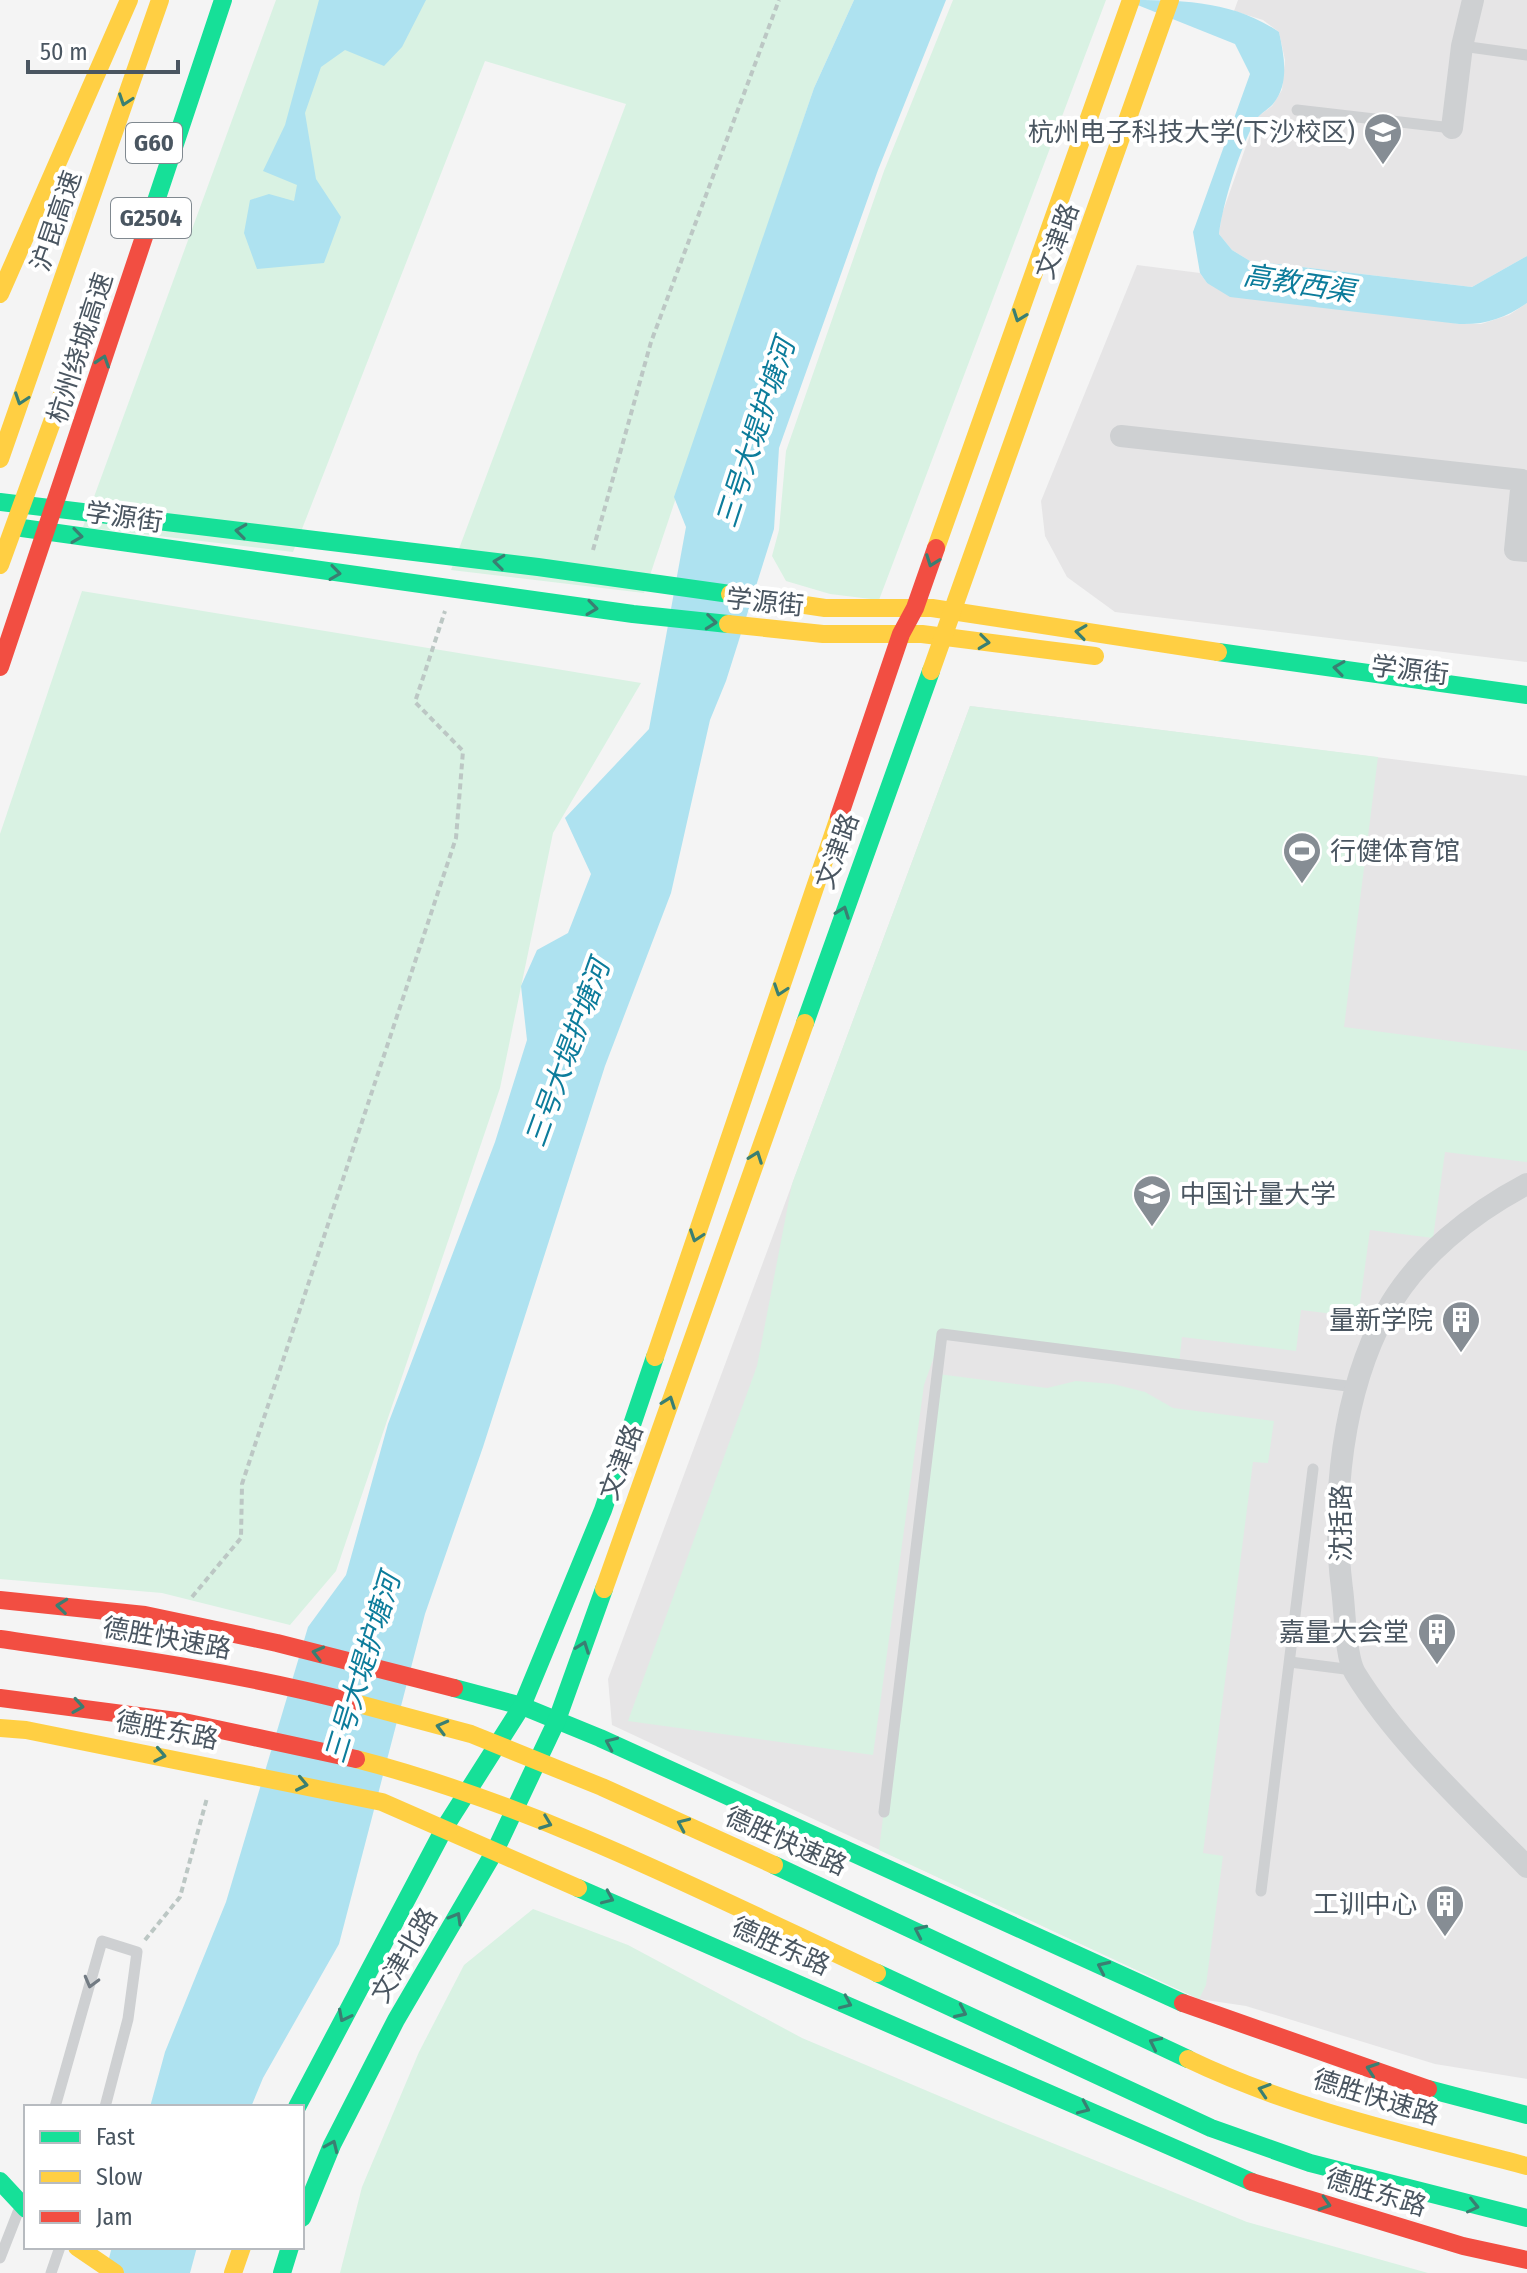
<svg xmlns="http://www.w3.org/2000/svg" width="1527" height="2273" viewBox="0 0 1527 2273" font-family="'Fira Sans Condensed','Noto Sans SC',sans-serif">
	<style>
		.education { fill: #e6e5e6 }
		.green { fill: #d9f2e3 }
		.water { fill: #aee2f0 }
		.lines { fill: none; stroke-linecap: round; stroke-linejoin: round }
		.path { stroke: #bcc7c4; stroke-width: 4; stroke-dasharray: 6 4; stroke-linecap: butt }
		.lane { stroke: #ced0d2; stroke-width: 11 }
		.street { stroke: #ced0d2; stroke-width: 22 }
		.fast { stroke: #16e098; stroke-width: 18 }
		.slow { stroke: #ffcf43; stroke-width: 18 }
		.jam { stroke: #f24e42; stroke-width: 18 }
		.oneway { stroke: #3a7f72 }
		.oneway2 { stroke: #727b83 }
		.labels { text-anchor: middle; stroke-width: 8; stroke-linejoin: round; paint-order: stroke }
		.shield { fill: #fff; stroke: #808990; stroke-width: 2 }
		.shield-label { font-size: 24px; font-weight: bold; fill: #4a5661 }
		.poi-label { font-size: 26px; fill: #4a5661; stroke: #fff; text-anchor: end }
		.street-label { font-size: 26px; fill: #4a5661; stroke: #fff }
		.water-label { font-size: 28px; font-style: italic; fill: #0c7c9b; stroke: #fff }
	</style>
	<rect width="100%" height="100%" fill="#f4f4f4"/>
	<g class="education">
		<polygon points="1238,0 1527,0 1527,256 1472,287 1250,261 1232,250 1219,234 1222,214 1256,118 1272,106 1282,90 1285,60 1279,32 1263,20 1234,11"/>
		<polygon points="1137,265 1200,273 1207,283 1459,324 1481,324 1509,315 1527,303 1527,662 1115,612 1067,577 1045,536 1041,501"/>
		<polygon points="970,706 1527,776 1527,2079 1435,2064 1246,2006 1199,1999 612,1725 608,1679"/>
	</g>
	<g class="green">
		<polygon points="276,0 854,0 814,88 644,593 451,570 626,104 485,61 293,552 83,527"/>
		<polygon points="953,0 1106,0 879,600 830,594 786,581 772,556 779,530 786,451 884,171"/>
		<polygon points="82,591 641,683 553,833 500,1088 336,1571 290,1625 162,1593 0,1579 0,834"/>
		<polygon points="970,706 1378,757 1344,1027 1527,1051 1527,1162 1445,1152 1433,1238 1370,1230 1358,1317 1301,1310 1296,1351 1182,1337 1179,1364 942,1334 924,1385 873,1755 628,1721 757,1366 792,1184"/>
		<polygon points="938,1374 1047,1388 1076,1381 1113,1384 1145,1392 1173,1408 1274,1421 1268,1463 1253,1462 1203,1853 1223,1856 1206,1985 1199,1999 879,1850"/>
		<polygon points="533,1909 628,1945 802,2038 996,2120 1247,2222 1428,2273 340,2273 362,2187 419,2052 464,1965"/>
	</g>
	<g class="water">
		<polygon points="319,0 426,0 402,47 384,66 345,50 321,67 305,113 316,179 341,217 324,263 257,269 244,233 250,200 269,194 294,201 297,185 263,171 285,125"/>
		<polygon points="854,0 946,0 878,170 779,448 774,529 726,681 710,720 671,893 605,1066 483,1447 425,1614 339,1944 263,2078 251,2107 150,2107 165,2052 226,1902 308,1627 346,1575 388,1424 495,1142 527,1040 521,986 537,950 568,933 591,874 565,818 649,729 686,527 674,497 814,88"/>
		<path d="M1125,0C1180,0 1232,0 1279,32C1284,56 1290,83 1273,104C1268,110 1259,114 1255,121C1240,149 1223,202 1219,234L1232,250L1250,261L1472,287L1527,256V303C1505,318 1485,325 1459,324L1230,297L1207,283L1200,273L1193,232L1250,74L1235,44Z"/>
		<polygon points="112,2247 197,2247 190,2273 105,2273"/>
	</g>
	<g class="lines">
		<g class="path">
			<polyline points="593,550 651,342 779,0"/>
			<polyline points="192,1597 241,1538 242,1484 456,838 463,751 415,702 445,611"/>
			<polyline points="145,1940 180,1897 207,1798"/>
		</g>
		<g class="lane">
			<polyline points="1462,46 1527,55"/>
			<polyline points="1297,110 1452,128"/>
			<polyline points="1290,1662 1353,1670"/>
			<polyline points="884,1812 942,1334 1355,1387"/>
			<polyline points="1261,1891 1313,1469"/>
			<polyline points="55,2107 102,1941 137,1952 128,2019 105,2107"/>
			<polyline points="0,2258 18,2212"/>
			<polyline points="51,2273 60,2247"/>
		</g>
		<g class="street">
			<polyline points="1452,128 1462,46 1473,0"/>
			<polyline points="1121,436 1522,480 1515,550 1527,551"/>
			<path d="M1527,1184C1472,1213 1417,1256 1386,1312C1342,1393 1331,1500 1342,1589C1345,1609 1345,1657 1355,1673C1398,1743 1469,1808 1527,1867"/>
		</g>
		<g class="fast">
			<polyline points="148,225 223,0"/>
			<polyline points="0,502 538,567 730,594"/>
			<polyline points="22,528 633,614 728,624"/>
			<polyline points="1218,652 1527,695"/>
			<polyline points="805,1023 931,671"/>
			<polyline points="454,1688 522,1706 600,1738 1183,2003"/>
			<polyline points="774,1865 1188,2059"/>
			<polyline points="578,1888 1252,2182"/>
			<polyline points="877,1973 1211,2128 1310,2163 1527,2218"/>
			<polyline points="1428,2089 1527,2115"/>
			<polyline points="297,2107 445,1827 522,1706 603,1510 655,1357"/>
			<polyline points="0,2181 26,2209"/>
			<polyline points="302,2218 332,2145 396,2020 496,1849 557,1720 604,1589"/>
			<polyline points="282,2273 290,2247"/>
		</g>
		<g class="slow">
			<polyline points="0,294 129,0"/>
			<polyline points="0,459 160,0"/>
			<polyline points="936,548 1131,0"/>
			<polyline points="0,565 84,334"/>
			<polyline points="730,594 825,608 932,608 1218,652"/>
			<polyline points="728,624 823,634 922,634 1095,656"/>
			<polyline points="931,671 1170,0"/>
			<polyline points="655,1357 839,817"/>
			<polyline points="604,1589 805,1023"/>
			<polyline points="355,1703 471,1734 602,1787 774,1865"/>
			<polyline points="0,1728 26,1730 382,1802 578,1888"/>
			<path d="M356,1759C538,1806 708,1894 877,1973"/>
			<path d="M1188,2059C1294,2110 1413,2136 1527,2166"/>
			<polyline points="77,2247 115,2273"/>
			<polyline points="233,2273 242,2247"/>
		</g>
		<g class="jam">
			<polyline points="0,667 148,225"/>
			<polyline points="839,817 901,634 915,608 936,548"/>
			<polyline points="0,1600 145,1615 277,1643 454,1688"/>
			<path d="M0,1639C119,1656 238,1672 355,1703"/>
			<polyline points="0,1698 184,1722 356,1759"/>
			<polyline points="1183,2003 1428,2089"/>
			<polyline points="1252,2182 1463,2246 1527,2260"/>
		</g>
	</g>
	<defs><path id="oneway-chevron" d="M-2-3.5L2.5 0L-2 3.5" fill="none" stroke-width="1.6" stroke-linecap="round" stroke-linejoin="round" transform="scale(2)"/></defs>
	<g class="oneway">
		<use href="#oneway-chevron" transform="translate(125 100) rotate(109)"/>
		<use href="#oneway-chevron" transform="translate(1019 316) rotate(110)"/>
		<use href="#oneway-chevron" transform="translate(103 361) rotate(-72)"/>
		<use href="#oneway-chevron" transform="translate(21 399) rotate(109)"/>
		<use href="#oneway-chevron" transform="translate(241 531) rotate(-173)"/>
		<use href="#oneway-chevron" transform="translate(77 536) rotate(8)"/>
		<use href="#oneway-chevron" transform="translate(932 561) rotate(110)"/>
		<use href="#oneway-chevron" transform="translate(499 562) rotate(-173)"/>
		<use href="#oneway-chevron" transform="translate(335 573) rotate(8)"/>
		<use href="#oneway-chevron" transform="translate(592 608) rotate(8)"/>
		<use href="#oneway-chevron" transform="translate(711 622) rotate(6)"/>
		<use href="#oneway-chevron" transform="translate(1081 632) rotate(-172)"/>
		<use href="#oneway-chevron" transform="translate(984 642) rotate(7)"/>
		<use href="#oneway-chevron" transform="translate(1339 668) rotate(-172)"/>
		<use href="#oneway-chevron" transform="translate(843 912) rotate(-70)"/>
		<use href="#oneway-chevron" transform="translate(780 990) rotate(109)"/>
		<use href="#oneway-chevron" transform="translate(756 1157) rotate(-70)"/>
		<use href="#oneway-chevron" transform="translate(696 1236) rotate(109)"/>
		<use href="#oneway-chevron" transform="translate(669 1402) rotate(-70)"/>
		<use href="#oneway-chevron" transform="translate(62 1606) rotate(-174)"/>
		<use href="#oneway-chevron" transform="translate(583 1647) rotate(-70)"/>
		<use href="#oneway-chevron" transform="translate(318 1653) rotate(-166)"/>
		<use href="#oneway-chevron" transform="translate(78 1706) rotate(9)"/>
		<use href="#oneway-chevron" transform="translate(442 1727) rotate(-165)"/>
		<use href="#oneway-chevron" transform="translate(611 1743) rotate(-156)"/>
		<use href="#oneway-chevron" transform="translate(160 1755) rotate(11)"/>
		<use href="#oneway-chevron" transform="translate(302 1784) rotate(12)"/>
		<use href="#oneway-chevron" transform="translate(546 1823) rotate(21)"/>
		<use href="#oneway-chevron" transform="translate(683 1824) rotate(-156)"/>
		<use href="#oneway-chevron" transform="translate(608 1898) rotate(24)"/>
		<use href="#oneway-chevron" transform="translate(456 1918) rotate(-60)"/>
		<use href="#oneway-chevron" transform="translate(920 1931) rotate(-155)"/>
		<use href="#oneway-chevron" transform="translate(1103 1967) rotate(-155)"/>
		<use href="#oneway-chevron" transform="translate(846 2003) rotate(24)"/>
		<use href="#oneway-chevron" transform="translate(961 2012) rotate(25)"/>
		<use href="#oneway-chevron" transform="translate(344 2016) rotate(117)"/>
		<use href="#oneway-chevron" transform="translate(1155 2043) rotate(-154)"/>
		<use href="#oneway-chevron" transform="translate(1372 2069) rotate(-161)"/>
		<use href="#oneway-chevron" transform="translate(1264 2090) rotate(-162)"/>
		<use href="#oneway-chevron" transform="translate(1084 2108) rotate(24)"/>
		<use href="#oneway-chevron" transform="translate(332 2146) rotate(-66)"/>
		<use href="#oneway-chevron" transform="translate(1325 2204) rotate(17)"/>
		<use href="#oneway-chevron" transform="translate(1473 2206) rotate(13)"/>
	</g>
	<use class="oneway2" href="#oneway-chevron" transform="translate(91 1982) rotate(105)"/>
	<defs>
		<symbol id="university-pin" viewBox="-11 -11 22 30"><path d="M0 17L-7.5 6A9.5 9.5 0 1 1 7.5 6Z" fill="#868d94" stroke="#fff"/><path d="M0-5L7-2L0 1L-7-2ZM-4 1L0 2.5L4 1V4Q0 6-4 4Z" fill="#fff"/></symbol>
		<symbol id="stadium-pin" viewBox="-11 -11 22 30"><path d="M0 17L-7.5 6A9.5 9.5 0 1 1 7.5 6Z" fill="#868d94" stroke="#fff"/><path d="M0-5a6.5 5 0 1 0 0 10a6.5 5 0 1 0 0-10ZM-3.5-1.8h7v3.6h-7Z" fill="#fff"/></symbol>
		<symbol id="building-pin" viewBox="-11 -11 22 30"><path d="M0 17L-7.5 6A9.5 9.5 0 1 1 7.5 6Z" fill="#868d94" stroke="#fff"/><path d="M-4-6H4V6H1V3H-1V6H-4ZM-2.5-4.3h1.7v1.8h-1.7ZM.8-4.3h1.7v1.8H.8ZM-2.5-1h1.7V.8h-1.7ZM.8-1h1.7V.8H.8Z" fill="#fff"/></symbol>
	</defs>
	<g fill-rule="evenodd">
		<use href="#university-pin" x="1361" y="110" width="44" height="60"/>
		<use href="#stadium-pin" x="1280" y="829" width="44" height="60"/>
		<use href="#university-pin" x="1130" y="1172" width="44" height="60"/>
		<use href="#building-pin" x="1439" y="1298" width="44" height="60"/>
		<use href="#building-pin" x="1415" y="1610" width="44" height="60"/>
		<use href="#building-pin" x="1423" y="1882" width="44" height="60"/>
	</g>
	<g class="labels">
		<g class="shield">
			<rect x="126" y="123" width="56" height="40" rx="6"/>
			<rect x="111" y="198" width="80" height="40" rx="6"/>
		</g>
		<g class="shield-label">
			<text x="154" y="151">G60</text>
			<text x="151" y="226">G2504</text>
		</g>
		<g class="poi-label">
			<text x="1355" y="141">杭州电子科技大学(下沙校区)</text>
			<text x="1330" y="860" text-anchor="start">行健体育馆</text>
			<text x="1180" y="1203" text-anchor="start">中国计量大学</text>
			<text x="1433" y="1329">量新学院</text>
			<text x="1409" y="1641">嘉量大会堂</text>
			<text x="1417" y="1913">工训中心</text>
		</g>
		<g class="street-label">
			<text transform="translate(56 221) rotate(-71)" y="9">沪昆高速</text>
			<text transform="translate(1057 241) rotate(-70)" y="9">文津路</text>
			<text transform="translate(80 348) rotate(-72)" y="9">杭州绕城高速</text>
			<text transform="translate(124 517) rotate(8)" y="9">学源街</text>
			<text transform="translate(765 602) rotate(6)" y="9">学源街</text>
			<text transform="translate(1410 670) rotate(7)" y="9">学源街</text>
			<text transform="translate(837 851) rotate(-70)" y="9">文津路</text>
			<text transform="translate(621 1462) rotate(-70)" y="9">文津路</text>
			<text transform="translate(1341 1523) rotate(-90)" y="9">沈括路</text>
			<text transform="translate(167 1638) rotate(10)" y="9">德胜快速路</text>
			<text transform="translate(167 1730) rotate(11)" y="9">德胜东路</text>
			<text transform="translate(786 1841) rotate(24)" y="9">德胜快速路</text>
			<text transform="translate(781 1946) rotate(24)" y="9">德胜东路</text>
			<text transform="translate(404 1955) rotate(-60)" y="9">文津北路</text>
			<text transform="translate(1376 2097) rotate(17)" y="9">德胜快速路</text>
			<text transform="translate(1376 2192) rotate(17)" y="9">德胜东路</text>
		</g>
		<g class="water-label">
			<text transform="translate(1299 283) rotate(9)" y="10">高教西渠</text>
			<text transform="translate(755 433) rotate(-72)" y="10">三号大堤护塘河</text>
			<text transform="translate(567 1053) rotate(-70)" y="10">三号大堤护塘河</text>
			<text transform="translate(362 1668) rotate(-73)" y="10">三号大堤护塘河</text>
		</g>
	</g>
	<rect x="24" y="2105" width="280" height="144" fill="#ffffff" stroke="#b7bbc0" stroke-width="2"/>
	<rect x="40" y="2131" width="40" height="12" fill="#16e098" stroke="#b7bbc0" stroke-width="2"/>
	<text x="96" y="2145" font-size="24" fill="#4a5661">Fast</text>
	<rect x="40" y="2171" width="40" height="12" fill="#ffcf43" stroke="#b7bbc0" stroke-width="2"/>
	<text x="96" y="2185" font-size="24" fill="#4a5661">Slow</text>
	<rect x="40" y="2211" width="40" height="12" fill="#f24e42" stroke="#b7bbc0" stroke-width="2"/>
	<text x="96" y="2225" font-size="24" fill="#4a5661">Jam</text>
	<path d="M28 60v12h150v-12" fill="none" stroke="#4a5661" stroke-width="4"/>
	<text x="40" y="60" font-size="24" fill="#4a5661" stroke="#ffffff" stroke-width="6" paint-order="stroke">50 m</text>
</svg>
